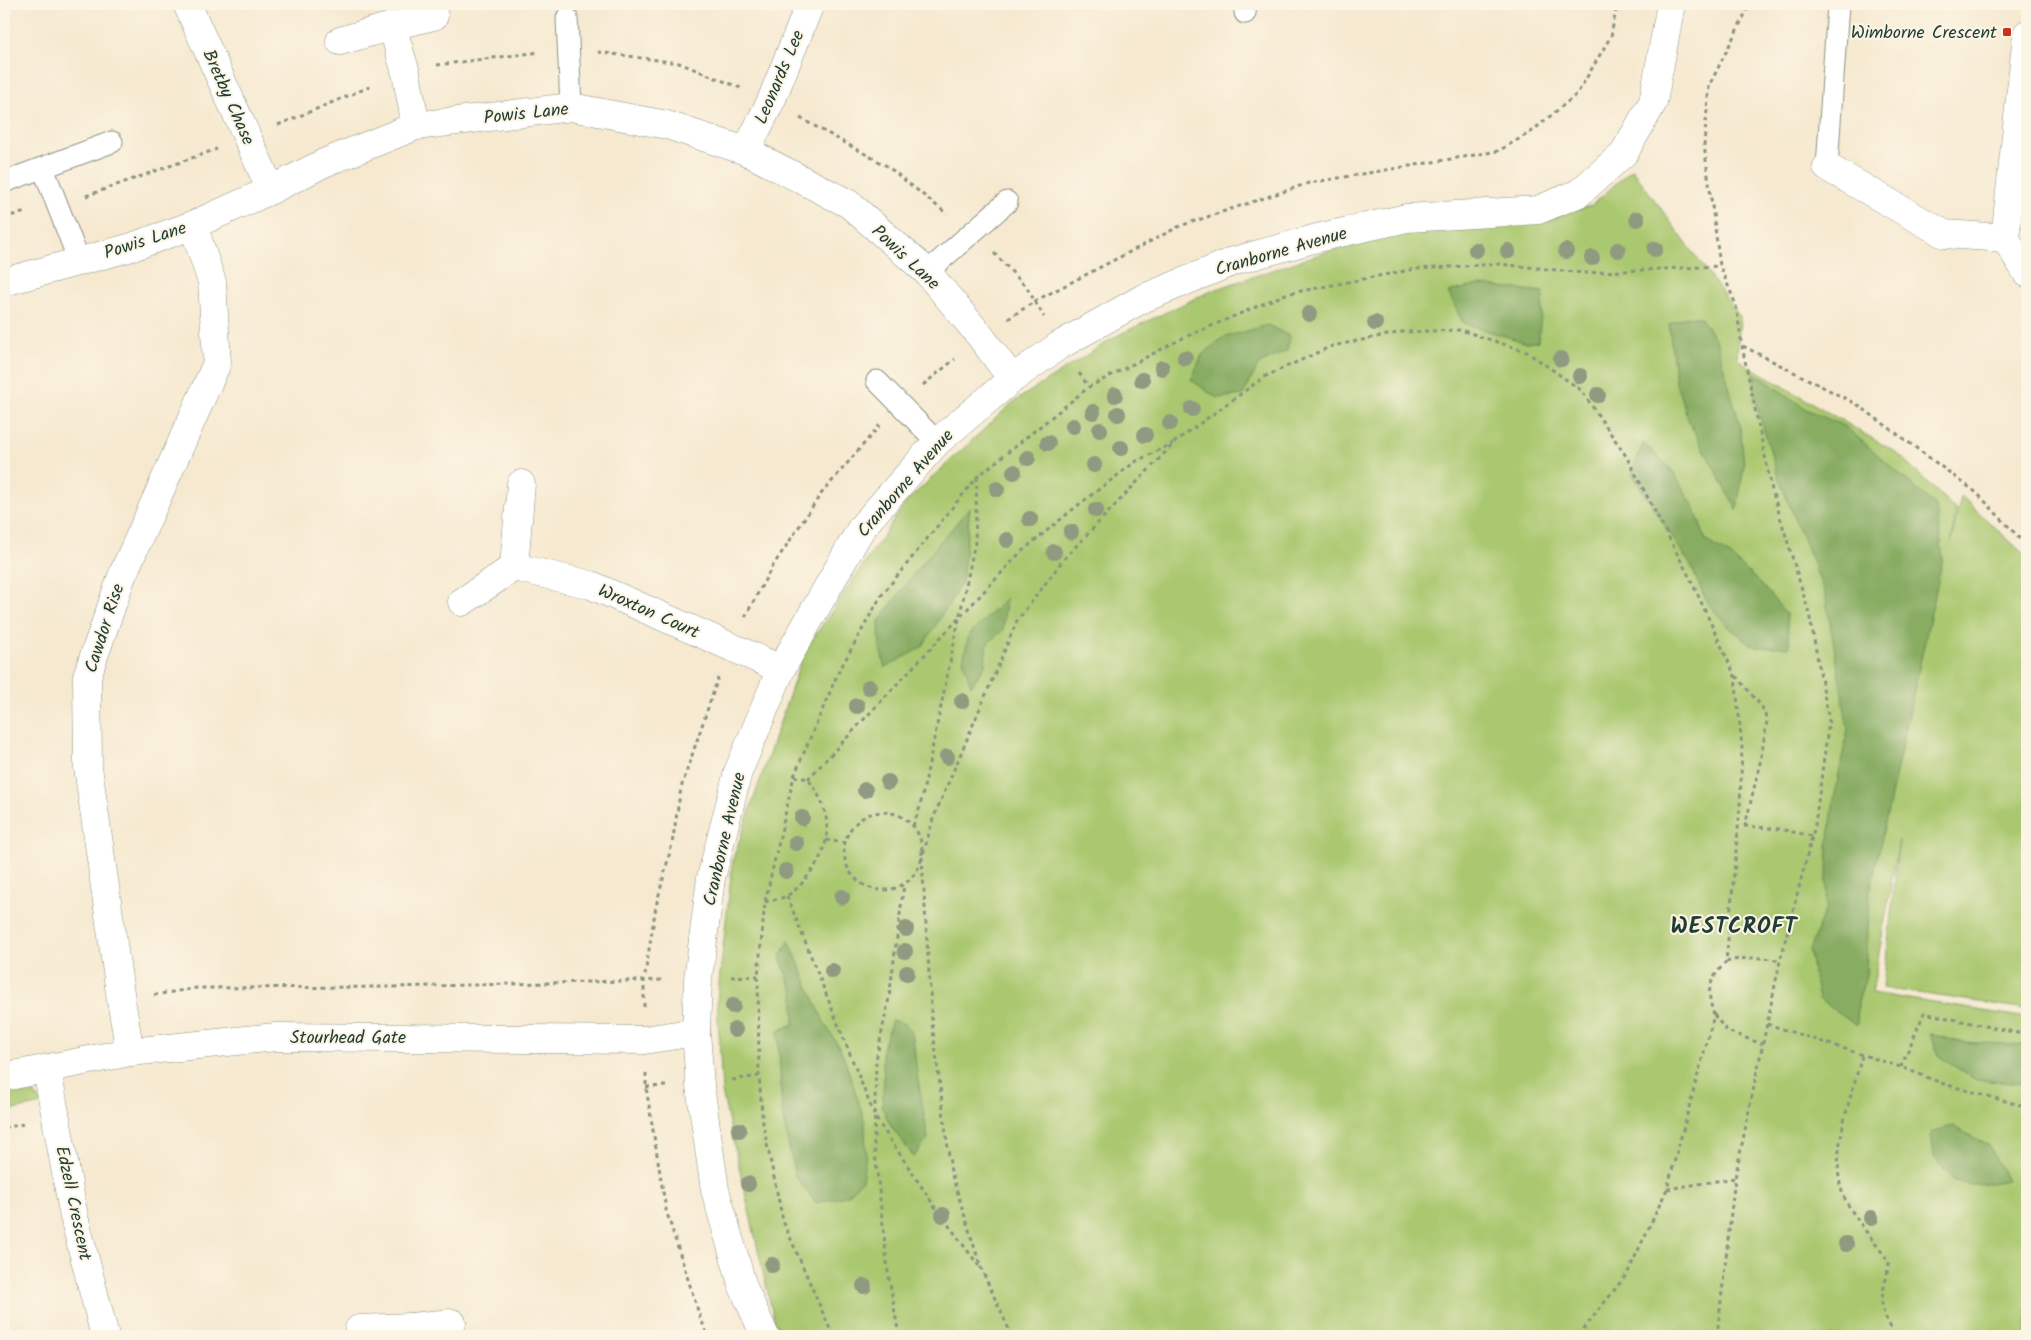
<svg xmlns="http://www.w3.org/2000/svg" width="2031" height="1340" viewBox="0 0 2031 1340" font-family="Kalam,sans-serif">
	<style>
		.green { fill: #aac86f; stroke: #648252 }
		.forest { fill: #87ac62; stroke: #53744b }
		.lines { fill: none; stroke-linecap: round; stroke-linejoin: round }
		.service-casing { stroke: #8a9382; stroke-width: 23 }
		.minor-casing { stroke: #8a9382; stroke-width: 29 }
		.path { stroke: #8a9382; stroke-width: 3; stroke-dasharray: 4 4; stroke-linecap: butt }
		.service { stroke: #fff; stroke-width: 21 }
		.minor { stroke: #fff; stroke-width: 28 }
		.tree { fill: #8f9a81 }
		.poi-dot { fill: #c8321e; stroke: #fcf5e5; stroke-width: 2 }
		.labels { text-anchor: middle; stroke-width: 4; stroke-linejoin: round; paint-order: stroke }
		.poi-label { font-size: 18px; fill: #1f3d34; stroke: #fcf5e5; text-anchor: end }
		.street-label { font-size: 18px; fill: #1f3d34; stroke: #fcf5e5 }
		.district-label { font-size: 22px; font-weight: bold; letter-spacing: 1px; fill: #1f3d34; stroke: #fcf5e5 }
	</style>
	<rect width="100%" height="100%" fill="#fcf5e5"/>
	<filter id="ink" filterUnits="userSpaceOnUse"><feTurbulence type="fractalNoise" baseFrequency=".02" numOctaves="2"/><feDisplacementMap in="SourceGraphic" scale="10" xChannelSelector="R" yChannelSelector="G"/><feConvolveMatrix kernelMatrix="1 2 1 2 8 2 1 2 1" color-interpolation-filters="sRGB"/></filter>
	<filter id="wash" filterUnits="userSpaceOnUse"><feTurbulence type="fractalNoise" baseFrequency=".0096" numOctaves="4" result="noise"/><feDisplacementMap in="SourceGraphic" scale="20" xChannelSelector="R" yChannelSelector="G"/><feGaussianBlur stdDeviation="1.12" result="paint"/><feColorMatrix in="noise" values="0 0 0 0 0 0 0 0 0 0 0 0 0 0 0 0 0 1.4 0 .05"/><feComposite in="paint" operator="in"/></filter>
	<g filter="url(#wash)">
		<rect width="100%" height="100%" fill="#f6e9d0"/>
		<g class="green">
			<polygon points="1632,169 1740,317 1737,359 1897,453 1956,510 1951,543 1961,496 2027,557 2027,1009 1883,988 1899,840 1872,993 2027,1018 2027,1336 784,1336 774,1320 722,1092 717,1000 733,859 804,652 906,502 1012,403 1118,335 1211,291 1387,231 1544,221 1592,205"/>
			<polygon points="15,1084 31,1090 42,1104 4,1112 4,1086"/>
		</g>
		<g class="forest">
			<polygon points="1479,285 1544,292 1538,341 1527,343 1463,323 1448,292"/>
			<polygon points="1687,317 1700,317 1716,340 1740,425 1744,465 1737,510 1689,422 1676,383 1669,324"/>
			<polygon points="1268,325 1289,336 1287,351 1259,364 1243,395 1217,398 1191,380 1202,355 1222,338"/>
			<polygon points="1754,373 1808,410 1846,427 1936,506 1943,558 1870,892 1866,975 1858,1002 1857,1026 1819,999 1809,950 1826,908 1828,846 1834,798 1848,729 1825,593 1778,477 1755,399"/>
			<polygon points="1643,443 1672,470 1694,507 1706,541 1728,554 1761,584 1786,614 1790,647 1755,647 1730,628 1707,603 1691,566 1632,474"/>
			<polygon points="970,507 962,583 922,647 885,668 880,647 879,621 918,568"/>
			<polygon points="1006,598 1003,630 987,644 985,665 971,686 963,660 969,635"/>
			<polygon points="789,941 824,1022 843,1054 865,1122 866,1154 862,1180 848,1195 816,1203 795,1176 782,1113 778,1031 794,1024 794,994 780,958"/>
			<polygon points="892,1020 905,1024 913,1037 917,1074 928,1138 914,1157 892,1128 882,1107 884,1081 882,1051"/>
			<polygon points="1930,1034 1960,1042 2027,1045 2027,1084 1976,1080 1940,1057"/>
			<polygon points="1953,1126 1989,1146 2007,1180 1980,1185 1954,1181 1934,1157 1931,1132"/>
		</g>
	</g>
	<g filter="url(#ink)">
		<g class="lines">
			<defs>
				<g id="service">
					<polyline points="1245,13 1246,4"/>
					<polyline points="567,18 571,107"/>
					<polyline points="1827,167 1838,4"/>
					<polyline points="43,168 79,261"/>
					<polyline points="4,182 112,142"/>
					<polyline points="927,272 1007,202"/>
					<polyline points="877,381 937,442"/>
				</g>
				<g id="minor">
					<polyline points="187,4 271,190"/>
					<polyline points="392,26 434,16"/>
					<polyline points="340,41 392,26 406,73 416,126"/>
					<polyline points="746,151 771,101 810,4"/>
					<polyline points="1827,167 1944,234 2005,238 2027,273"/>
					<polyline points="2005,238 2027,34"/>
					<polyline points="4,282 132,247 193,225 271,190 324,163 416,126 571,107 667,125 746,151 849,204 927,272 981,337 1012,379"/>
					<polyline points="514,567 591,585 781,669"/>
					<polyline points="462,602 514,567 521,484"/>
					<polyline points="130,1052 121,1000 88,767 87,676 122,576 217,363 212,282 193,225"/>
					<polyline points="47,1069 74,1217 105,1336"/>
					<polyline points="4,1077 130,1052 276,1037 644,1040 696,1032"/>
					<polyline points="411,1327 452,1323"/>
					<polyline points="359,1329 411,1327 412,1336"/>
					<polyline points="765,1336 743,1287 715,1190 700,1086 696,1032 698,979 711,878 738,772 781,669 862,527 937,442 1012,379 1060,345 1142,299 1234,261 1317,238 1407,218 1538,210 1579,193 1624,153 1653,102 1671,4"/>
				</g>
			</defs>
			<use href="#service" class="service-casing"/>
			<use href="#minor" class="minor-casing"/>
			<g class="path">
				<polyline points="598,52 679,63 741,88"/>
				<polyline points="437,65 540,52"/>
				<polyline points="800,118 887,166 947,214"/>
				<polyline points="278,125 374,85"/>
				<polyline points="86,196 217,149"/>
				<polyline points="4,217 27,212"/>
				<polyline points="994,253 1027,288 1044,317"/>
				<polyline points="1008,319 1035,301 1180,226 1309,183 1498,151 1531,132 1577,94 1611,36 1617,4"/>
				<polyline points="1743,346 1858,405 1977,493 2027,546"/>
				<polyline points="1079,373 1089,387"/>
				<polyline points="923,385 955,359"/>
				<polyline points="745,617 772,567 821,494 880,425"/>
				<polyline points="1736,676 1762,707 1767,721 1760,763 1745,826"/>
				<polyline points="808,779 1021,552 1077,506 1135,462 1173,443"/>
				<circle cx="883" cy="851" r="39"/>
				<polyline points="913,826 920,807 975,542 977,478"/>
				<polyline points="1744,826 1779,829 1812,836"/>
				<polyline points="826,840 845,843"/>
				<polyline points="787,896 875,1117 935,1207 979,1266"/>
				<path d="M765,902C772,900 782,899 788,895C795,891 802,884 807,877C834,845 833,812 808,779L794,776"/>
				<path d="M1726,962C1745,957 1760,956 1780,961"/>
				<polyline points="731,977 758,976"/>
				<polyline points="154,995 197,988 392,987 664,980"/>
				<polyline points="644,1007 644,981 656,906 672,844 681,788 718,678"/>
				<polyline points="1714,1015 1727,1031 1762,1044"/>
				<polyline points="1767,1024 1901,1067 1944,1084 2027,1107"/>
				<path d="M1862,1056C1852,1096 1826,1159 1845,1199C1856,1221 1875,1242 1889,1262C1888,1277 1879,1296 1883,1310C1885,1319 1892,1328 1895,1336"/>
				<polyline points="1901,1067 1924,1013 2027,1035"/>
				<polyline points="646,1073 646,1087 666,1210 700,1317 708,1336"/>
				<polyline points="732,1080 759,1076"/>
				<polyline points="646,1087 667,1086"/>
				<polyline points="4,1128 23,1124"/>
				<polyline points="1667,1189 1735,1178"/>
				<polyline points="833,1336 783,1221 763,1125 759,1076 758,976 765,902 794,776 838,673 881,596 977,477 1089,387 1183,338 1286,294 1415,269 1499,264 1584,273 1720,266"/>
				<polyline points="899,1336 888,1272 874,1144 876,1060 889,998 904,884"/>
				<path d="M1012,1336L981,1268L951,1172L932,1023L922,858L933,819L1017,621L1063,560L1176,441L1264,377L1332,346L1402,332L1461,330L1527,352L1581,390L1626,456L1691,580L1735,676L1742,747L1740,807L1726,962C1708,981 1706,990 1714,1015L1667,1189L1627,1274L1578,1336"/>
				<polyline points="1717,1336 1735,1178 1780,961 1815,825 1829,720 1809,613 1772,490 1742,346 1736,305 1720,266 1704,145 1709,86 1750,4"/>
			</g>
			<use href="#service" class="service"/>
			<use href="#minor" class="minor"/>
		</g>
		<g class="tree">
			<circle cx="1637" cy="219" r="8"/>
			<circle cx="1655" cy="249" r="8"/>
			<circle cx="1476" cy="250" r="8"/>
			<circle cx="1618" cy="250" r="8"/>
			<circle cx="1508" cy="251" r="8"/>
			<circle cx="1566" cy="251" r="8"/>
			<circle cx="1592" cy="258" r="8"/>
			<circle cx="1309" cy="314" r="8"/>
			<circle cx="1375" cy="323" r="8"/>
			<circle cx="1185" cy="358" r="8"/>
			<circle cx="1561" cy="359" r="8"/>
			<circle cx="1162" cy="368" r="8"/>
			<circle cx="1580" cy="376" r="8"/>
			<circle cx="1142" cy="380" r="8"/>
			<circle cx="1115" cy="395" r="8"/>
			<circle cx="1598" cy="395" r="8"/>
			<circle cx="1192" cy="409" r="8"/>
			<circle cx="1093" cy="412" r="8"/>
			<circle cx="1118" cy="414" r="8"/>
			<circle cx="1170" cy="423" r="8"/>
			<circle cx="1073" cy="426" r="8"/>
			<circle cx="1100" cy="430" r="8"/>
			<circle cx="1145" cy="435" r="8"/>
			<circle cx="1048" cy="443" r="8"/>
			<circle cx="1121" cy="448" r="8"/>
			<circle cx="1028" cy="458" r="8"/>
			<circle cx="1094" cy="465" r="8"/>
			<circle cx="1014" cy="472" r="8"/>
			<circle cx="997" cy="489" r="8"/>
			<circle cx="1096" cy="510" r="8"/>
			<circle cx="1030" cy="519" r="8"/>
			<circle cx="1071" cy="532" r="8"/>
			<circle cx="1007" cy="540" r="8"/>
			<circle cx="1054" cy="552" r="8"/>
			<circle cx="869" cy="687" r="8"/>
			<circle cx="962" cy="701" r="8"/>
			<circle cx="857" cy="706" r="8"/>
			<circle cx="947" cy="757" r="8"/>
			<circle cx="888" cy="782" r="8"/>
			<circle cx="865" cy="790" r="8"/>
			<circle cx="802" cy="818" r="8"/>
			<circle cx="796" cy="843" r="8"/>
			<circle cx="786" cy="871" r="8"/>
			<circle cx="842" cy="897" r="8"/>
			<circle cx="906" cy="929" r="8"/>
			<circle cx="905" cy="951" r="8"/>
			<circle cx="832" cy="971" r="8"/>
			<circle cx="907" cy="973" r="8"/>
			<circle cx="733" cy="1006" r="8"/>
			<circle cx="735" cy="1030" r="8"/>
			<circle cx="739" cy="1130" r="8"/>
			<circle cx="748" cy="1184" r="8"/>
			<circle cx="943" cy="1215" r="8"/>
			<circle cx="1871" cy="1218" r="8"/>
			<circle cx="1846" cy="1244" r="8"/>
			<circle cx="772" cy="1265" r="8"/>
			<circle cx="864" cy="1286" r="8"/>
		</g>
	</g>
	<rect class="poi-dot" x="2002" y="27" width="10" height="10" rx="2.5"/>
	<g class="labels">
		<g class="poi-label">
			<text x="1997" y="38">Wimborne Crescent</text>
		</g>
		<g class="street-label">
			<text transform="translate(779 77) rotate(-67)" y="6">Leonards Lee</text>
			<text transform="translate(229 97) rotate(66)" y="6">Bretby Chase</text>
			<text transform="translate(526 113) rotate(-6)" y="6">Powis Lane</text>
			<text transform="translate(145 240) rotate(-18)" y="6">Powis Lane</text>
			<text transform="translate(1281 251) rotate(-16)" y="6">Cranborne Avenue</text>
			<text transform="translate(906 257) rotate(43)" y="6">Powis Lane</text>
			<text transform="translate(905 483) rotate(-49)" y="6">Cranborne Avenue</text>
			<text transform="translate(649 611) rotate(24)" y="6">Wroxton Court</text>
			<text transform="translate(104 628) rotate(-72)" y="6">Cawdor Rise</text>
			<text transform="translate(724 839) rotate(-77)" y="6">Cranborne Avenue</text>
			<text x="348" y="1043">Stourhead Gate</text>
			<text transform="translate(74 1203) rotate(78)" y="6">Edzell Crescent</text>
		</g>
		<g class="district-label">
			<text x="1734" y="933">WESTCROFT</text>
		</g>
	</g>
	<rect width="2031" height="1340" fill="none" stroke="#fcf5e5" stroke-width="20"/>
</svg>
